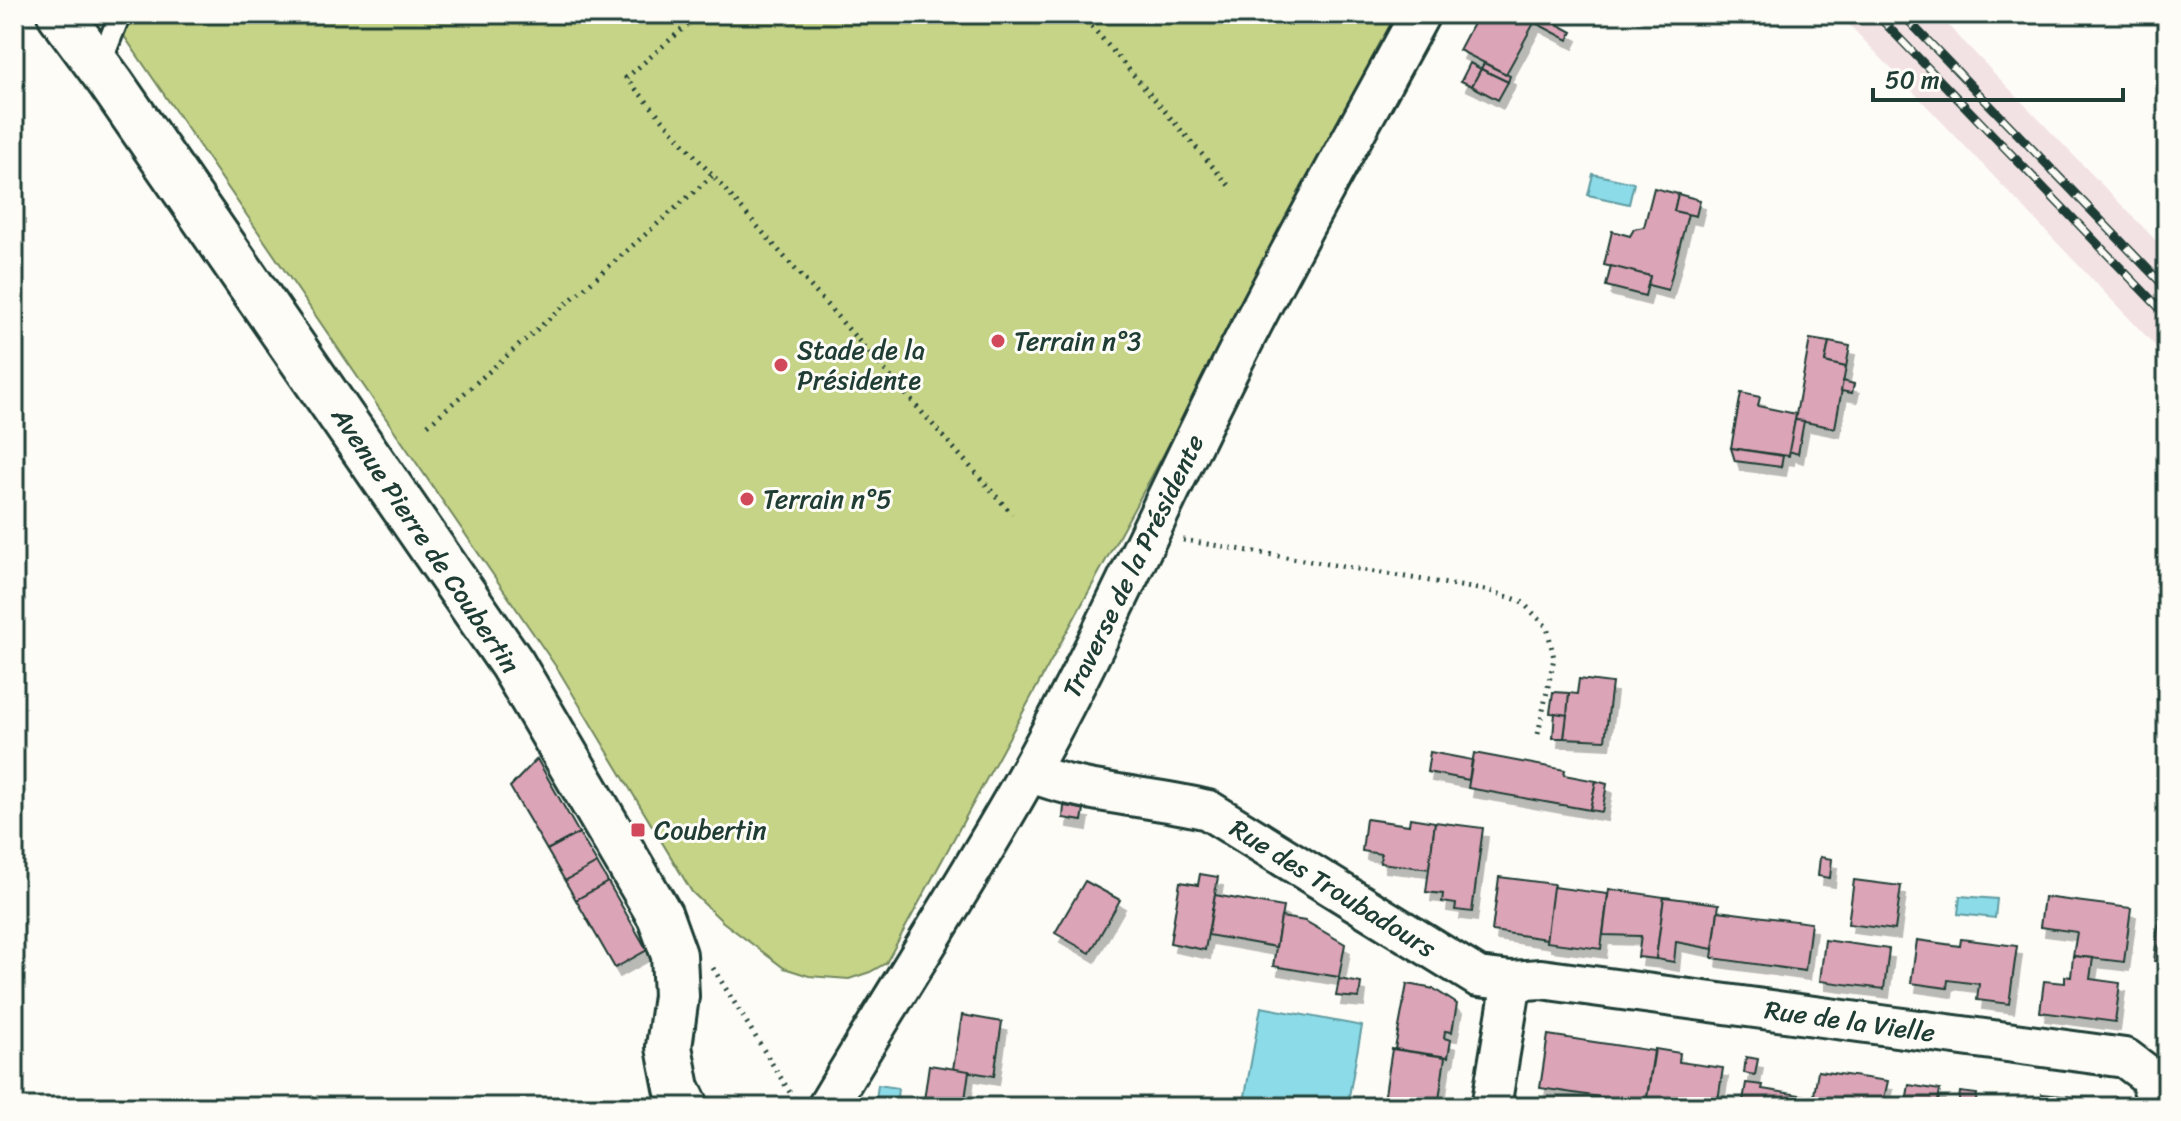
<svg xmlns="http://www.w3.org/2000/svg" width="2181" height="1121" viewBox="0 0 2181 1121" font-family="Sriracha,sans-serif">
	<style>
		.built { fill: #f3e2e4 }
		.green { fill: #c6d488; stroke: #72885e; stroke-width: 2 }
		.water { fill: #8cdbe9; stroke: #609ca1; stroke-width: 2 }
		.building { fill: #dca4b7; stroke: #1f3d34; stroke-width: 2; filter: url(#shadow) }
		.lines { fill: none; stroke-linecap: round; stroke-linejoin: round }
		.service-casing { stroke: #1f3d34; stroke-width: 26 }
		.minor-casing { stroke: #1f3d34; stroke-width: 44 }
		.primary-casing { stroke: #1f3d34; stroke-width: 50 }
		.path { stroke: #1f3d34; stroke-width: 5; stroke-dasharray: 2 6; stroke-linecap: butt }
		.service { stroke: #fdfcf7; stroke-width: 20 }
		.minor { stroke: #fdfcf7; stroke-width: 38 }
		.primary { stroke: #fdfcf7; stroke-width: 44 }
		.rail-casing { stroke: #1f3d34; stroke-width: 9 }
		.rail { stroke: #fdfcf7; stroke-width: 6; stroke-dasharray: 18; stroke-linecap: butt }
		.poi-dot { fill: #d1495b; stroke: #fdfcf7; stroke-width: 3 }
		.labels { text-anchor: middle; stroke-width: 6; stroke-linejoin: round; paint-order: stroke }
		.poi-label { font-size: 26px; fill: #1f3d34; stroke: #fdfcf7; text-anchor: start }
		.street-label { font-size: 26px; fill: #1f3d34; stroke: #fdfcf7 }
	</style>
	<defs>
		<filter id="shadow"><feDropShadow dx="5" dy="9" stdDeviation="0" flood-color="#0004"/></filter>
	</defs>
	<rect width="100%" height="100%" fill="#fdfcf7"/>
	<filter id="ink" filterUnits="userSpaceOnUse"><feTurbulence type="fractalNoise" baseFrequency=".0125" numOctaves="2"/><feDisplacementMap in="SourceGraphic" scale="16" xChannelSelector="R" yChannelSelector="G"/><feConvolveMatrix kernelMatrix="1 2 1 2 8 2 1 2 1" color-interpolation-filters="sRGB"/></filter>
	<g filter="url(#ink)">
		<polygon class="built" points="1839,14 1937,14 2167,252 2167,358"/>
		<polygon class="green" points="109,14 1404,14 886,963 870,972 849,979 809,976 784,968 723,922 692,892 559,671"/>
		<g class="water">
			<polygon points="1593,174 1634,183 1629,204 1588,195"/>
			<polygon points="1960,896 1997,899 1995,918 1958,914"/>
			<polygon points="1261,1007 1362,1026 1347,1107 1243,1107"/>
			<polygon points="878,1085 898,1088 896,1107 875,1107"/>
		</g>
		<g class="building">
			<polygon points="1478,14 1539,14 1506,74 1459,50"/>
			<polygon points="1539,14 1572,32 1568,40 1534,22"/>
			<polygon points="1470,63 1481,69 1472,86 1461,81"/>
			<polygon points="1484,63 1510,76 1508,82 1481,69"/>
			<polygon points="1481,69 1508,82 1498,100 1472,86"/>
			<polygon points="1654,188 1678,194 1674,211 1688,214 1668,290 1648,285 1650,276 1604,265 1612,231 1630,236 1634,229 1644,227"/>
			<polygon points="1678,194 1700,200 1696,216 1674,211"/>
			<polygon points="1611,266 1650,276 1645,296 1606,286"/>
			<polygon points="1810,339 1829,342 1825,362 1846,367 1835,428 1795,420"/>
			<polygon points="1829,342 1850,346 1846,367 1825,362"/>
			<polygon points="1843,381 1854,384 1852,393 1841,391"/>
			<polygon points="1741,393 1760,397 1758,406 1796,414 1789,456 1731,448"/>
			<polygon points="1795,420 1804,421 1798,454 1789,451"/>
			<polygon points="1731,448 1783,456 1781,467 1735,461"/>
			<polygon points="1579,679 1612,683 1605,740 1564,738 1569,693 1577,694"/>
			<polygon points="1553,692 1569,693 1567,715 1550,713"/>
			<polygon points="1555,713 1567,715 1564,738 1553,738"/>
			<polygon points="1430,752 1472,760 1469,780 1427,772"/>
			<polygon points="1474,753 1565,770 1564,775 1596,781 1590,810 1468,788"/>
			<polygon points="537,759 579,833 547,850 510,787"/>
			<polygon points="1596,781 1607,784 1602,812 1590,810"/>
			<polygon points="1064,806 1084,809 1082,821 1063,818"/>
			<polygon points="1410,818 1435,822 1429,869 1380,863 1381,854 1362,851 1366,819 1409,825"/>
			<polygon points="1435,822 1483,828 1472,912 1455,910 1456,904 1442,902 1443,894 1426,892"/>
			<polygon points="579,833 597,863 565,881 547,850"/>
			<polygon points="1820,857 1832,859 1830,878 1818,876"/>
			<polygon points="597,863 608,882 576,900 565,881"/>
			<polygon points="1200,874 1218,877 1205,950 1170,943 1180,882 1198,885"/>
			<polygon points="1499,877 1554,884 1547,939 1492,931"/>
			<polygon points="1854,880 1901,886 1895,930 1848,924"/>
			<polygon points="1085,881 1120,900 1090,953 1055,933"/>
			<polygon points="608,882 647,950 615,968 576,900"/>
			<polygon points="1553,887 1608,894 1601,949 1546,942"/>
			<polygon points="1609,889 1664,897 1656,959 1638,957 1641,936 1603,935"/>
			<polygon points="1215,895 1283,907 1276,947 1208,935"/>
			<polygon points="1664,897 1719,904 1713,949 1676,942 1674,962 1656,959"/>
			<polygon points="2044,897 2131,908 2124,962 2073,956 2077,932 2040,927"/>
			<polygon points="1718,911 1811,923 1805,971 1712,958"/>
			<polygon points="1281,917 1305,921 1345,944 1339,977 1273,966"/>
			<polygon points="2159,918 2167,919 2167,963 2154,961"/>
			<polygon points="1961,939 2017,946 2009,1004 1977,1000 1979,984 1948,980 1947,988 1911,983 1917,940 1960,946"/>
			<polygon points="1825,940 1889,949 1884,989 1820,981"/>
			<polygon points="2073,956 2093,958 2090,979 2120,983 2115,1022 2040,1012 2044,981 2065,983 2065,976 2071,977"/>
			<polygon points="1339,979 1361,983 1359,998 1336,996"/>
			<polygon points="1407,984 1434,989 1457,1004 1452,1032 1445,1031 1444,1038 1451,1040 1448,1057 1395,1049"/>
			<polygon points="962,1015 1002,1022 994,1076 953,1069"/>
			<polygon points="1548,1035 1654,1051 1646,1104 1540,1088"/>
			<polygon points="1392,1049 1445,1057 1439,1100 1432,1099 1431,1107 1383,1107"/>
			<polygon points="1655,1049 1680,1053 1679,1062 1723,1068 1717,1107 1671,1107 1672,1102 1647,1098"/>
			<polygon points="1746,1057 1758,1059 1755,1075 1744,1073"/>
			<polygon points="929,1065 969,1071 964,1107 923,1107"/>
			<polygon points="1818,1071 1888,1081 1882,1107 1812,1107"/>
			<polygon points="1746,1083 1763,1085 1762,1089 1813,1097 1812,1107 1742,1107"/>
			<polygon points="1909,1085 1940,1090 1937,1107 1905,1107"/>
			<polygon points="1960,1092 1977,1094 1975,1107 1958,1107"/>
			<polygon points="2042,1094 2100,1100 2100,1107 2044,1107"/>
		</g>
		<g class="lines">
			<defs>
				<polyline id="service" points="99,67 120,14"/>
				<g id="minor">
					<path d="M1029,772C1085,795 1149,795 1208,810L1478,977L1512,981L1541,979L2125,1058L2149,1076L2159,1107"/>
					<path d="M827,1107C894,994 966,885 1030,770C1102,640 1161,505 1228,372C1288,251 1356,133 1420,14"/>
					<polyline points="1491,1107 1512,981"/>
				</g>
				<polyline id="primary" points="60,14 111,83 512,664 660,916 674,955 676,996 669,1047 677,1088 686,1107"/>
			</defs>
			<use href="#service" class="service-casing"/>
			<use href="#minor" class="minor-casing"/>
			<use href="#primary" class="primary-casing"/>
			<g class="path">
				<polyline points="700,14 626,78 1012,514"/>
				<polyline points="1081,14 1231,188"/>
				<polyline points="428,425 712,176"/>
				<polyline points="1183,540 1490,591 1521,601 1547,627 1554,658 1537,739"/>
				<polyline points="713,968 794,1099"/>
			</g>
			<use href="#service" class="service"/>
			<use href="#minor" class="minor"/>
			<use href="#primary" class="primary"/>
			<defs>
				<g id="rail">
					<polyline points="1876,14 2167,316"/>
					<polyline points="1902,14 2167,289"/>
				</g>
			</defs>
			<use href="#rail" class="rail-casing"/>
			<use href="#rail" class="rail"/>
		</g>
	</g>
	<g class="poi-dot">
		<circle cx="998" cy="341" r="8"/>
		<circle cx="781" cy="365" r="8"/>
		<circle cx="747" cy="499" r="8"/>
		<rect x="630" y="822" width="16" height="16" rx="4"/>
	</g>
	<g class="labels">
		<g class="poi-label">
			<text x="1014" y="350">Terrain n°3</text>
			<text x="797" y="359">Stade de la<tspan x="797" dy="30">Présidente</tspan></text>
			<text x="763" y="508">Terrain n°5</text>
			<text x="654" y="839">Coubertin</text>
		</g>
		<g class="street-label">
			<text transform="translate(426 540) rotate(56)" y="9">Avenue Pierre de Coubertin</text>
			<text transform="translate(1133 566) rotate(-64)" y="9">Traverse de la Présidente</text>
			<text transform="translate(1333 888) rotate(32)" y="9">Rue des Troubadours</text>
			<text transform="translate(1850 1021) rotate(8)" y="9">Rue de la Vielle</text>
		</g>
	</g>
	<rect width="2181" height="1121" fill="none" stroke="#fdfcf7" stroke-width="48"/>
	<rect x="24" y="24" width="2133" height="1073" fill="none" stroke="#1f3d34" stroke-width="3" filter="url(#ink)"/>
	<path d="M1873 88v12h250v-12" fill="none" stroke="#1f3d34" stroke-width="4"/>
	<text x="1885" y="88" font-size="24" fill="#1f3d34" stroke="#fdfcf7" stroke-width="6" paint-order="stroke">50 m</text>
</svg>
